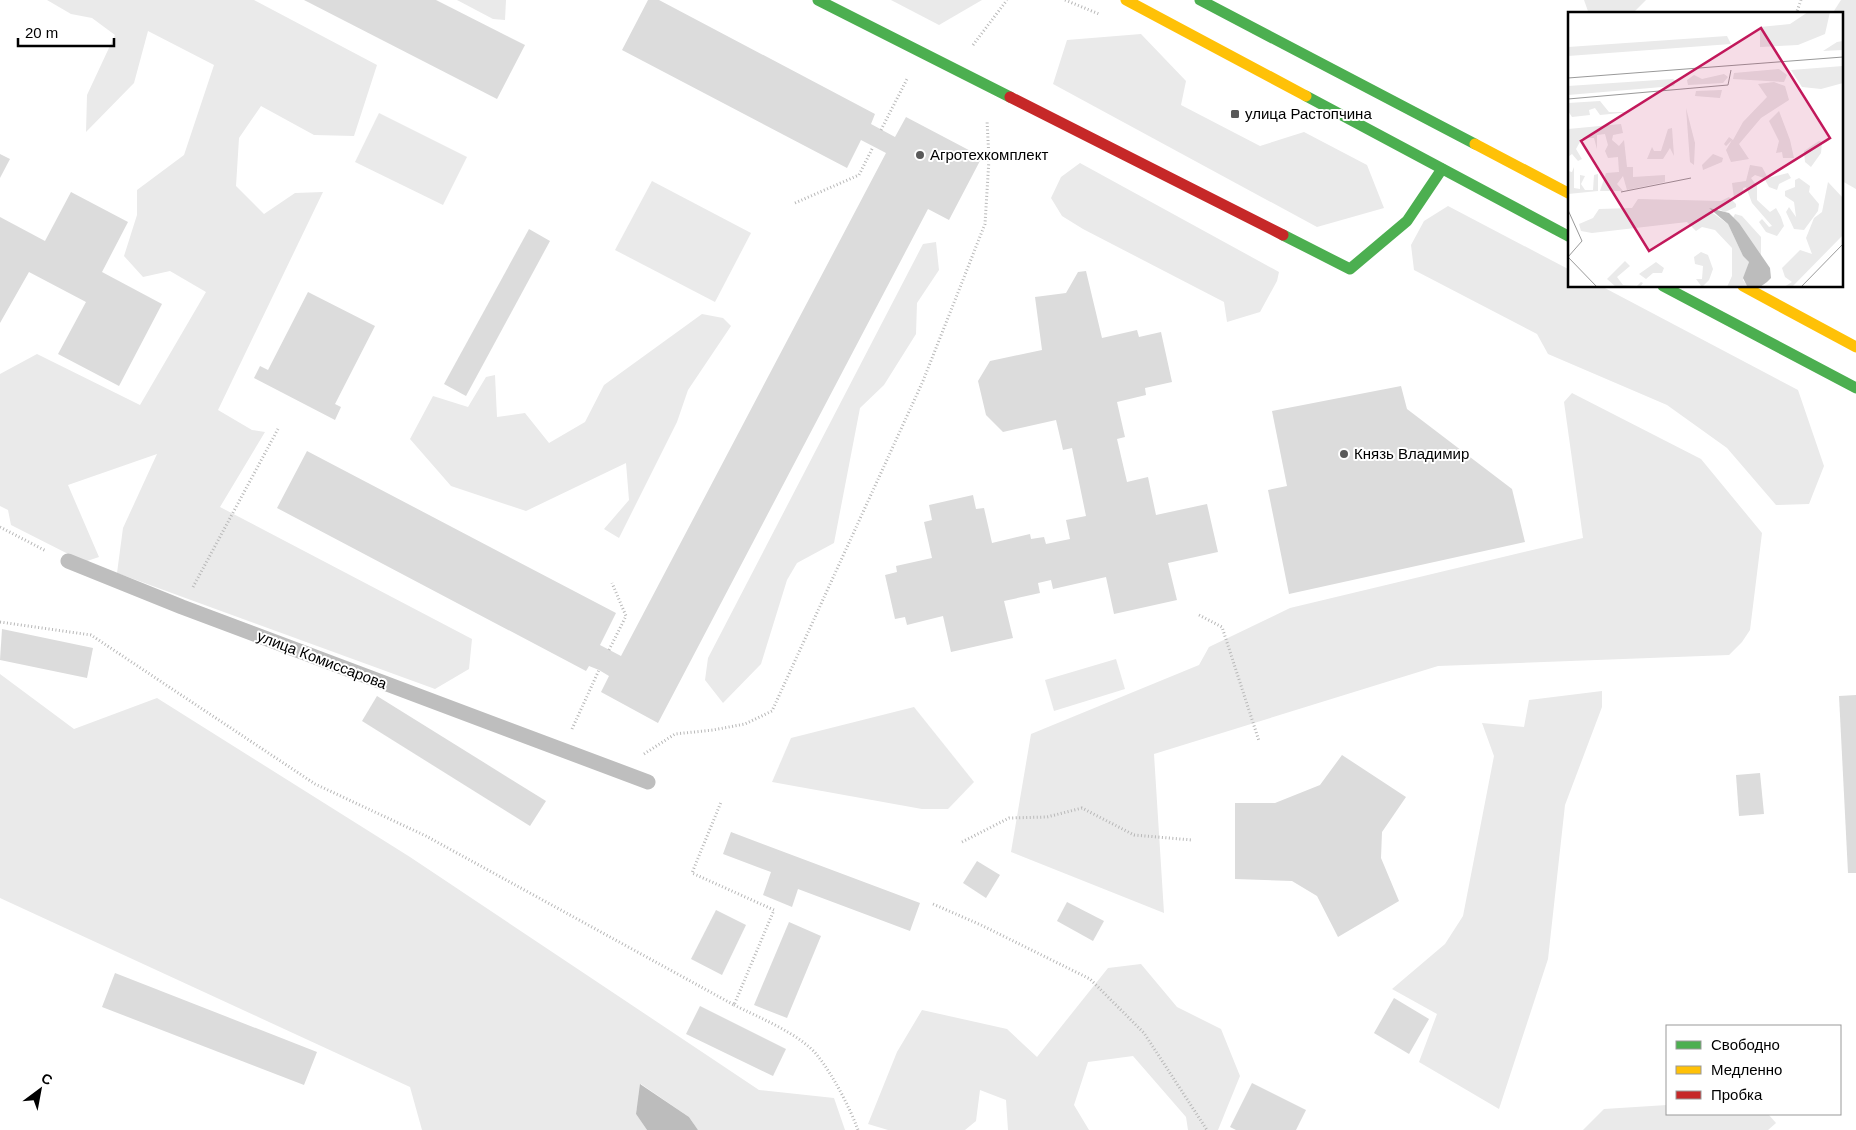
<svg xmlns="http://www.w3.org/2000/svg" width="1856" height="1130" viewBox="0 0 1856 1130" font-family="Helvetica,sans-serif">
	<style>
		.green { fill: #eaeaea }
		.water { fill: #bcbcbc }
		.building { fill: #dcdcdc }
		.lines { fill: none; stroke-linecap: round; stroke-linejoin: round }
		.path { stroke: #b8b8b8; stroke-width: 3; stroke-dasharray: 1 2.5; stroke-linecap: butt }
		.lane { stroke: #bebebe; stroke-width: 15 }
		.fast { stroke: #4caf50; stroke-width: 11 }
		.slow { stroke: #ffc107; stroke-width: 11 }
		.jam { stroke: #c62828; stroke-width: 11 }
		.poi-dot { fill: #595959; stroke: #fff; stroke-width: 2 }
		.labels { text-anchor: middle; stroke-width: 4; stroke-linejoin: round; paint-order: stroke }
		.poi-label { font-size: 15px; fill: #000; stroke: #fff; text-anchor: start }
		.street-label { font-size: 15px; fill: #000; stroke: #fff }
		.inset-road { fill: none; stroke: #999; stroke-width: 1 }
		.view { fill: #c2185b; fill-opacity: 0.15; stroke: #c2185b; stroke-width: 2.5 }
		.inset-edge { fill: none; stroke: #000; stroke-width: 2.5 }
	</style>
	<rect width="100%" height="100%" fill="#fff"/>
	<g class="green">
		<polygon points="47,0 254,0 377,65 354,136 314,135 261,106 239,138 236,186 264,214 295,193 323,192 218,410 252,430 265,432 220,507 472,639 469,669 435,689 117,573 123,528 157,454 68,485 99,557 84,562 11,525 8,510 0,506 0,374 37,354 140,405 206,292 170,271 143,277 124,256 137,215 137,190 184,155 214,65 148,31 134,83 86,132 87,95 115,35 92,18 71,14"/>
		<polygon points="457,0 506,0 505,20 493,19"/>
		<polygon points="891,0 982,0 939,25"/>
		<polygon points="1584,0 1646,0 1632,14 1589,14"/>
		<polygon points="1841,0 1856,0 1856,189 1842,181 1842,14 1832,14"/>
		<polygon points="1141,34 1186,81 1181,105 1260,146 1304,132 1367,165 1384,208 1317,227 1053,84 1067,40"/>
		<polygon points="379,113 467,157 443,205 355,162"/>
		<polygon points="1080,163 1279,272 1277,281 1260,312 1227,322 1224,302 1083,229 1062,216 1051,198 1061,177"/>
		<polygon points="652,181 751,233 715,302 615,250"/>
		<polygon points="1448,206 1570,270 1570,286 1601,286 1798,390 1824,466 1809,504 1776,505 1727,448 1667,405 1548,354 1537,334 1414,270 1411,245 1424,221"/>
		<polygon points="936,242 939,270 917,303 916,334 884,385 860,408 834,543 797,563 787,580 761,664 723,703 705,680 708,658 923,244"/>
		<polygon points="702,314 723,318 731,326 688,390 677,422 619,538 604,529 629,500 626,463 526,511 451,486 410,439 433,396 468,407 486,377 495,375 497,417 525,413 549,443 585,422 604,385"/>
		<polygon points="1572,393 1701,459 1762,533 1750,630 1742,642 1729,655 1438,666 1154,754 1164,913 1011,852 1031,734 1199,665 1209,647 1290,608 1583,538 1564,402"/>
		<polygon points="1116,659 1125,689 1054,711 1045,680"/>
		<polygon points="0,674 74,729 157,698 410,857 759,1090 834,1098 845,1130 698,1130 689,1117 641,1084 636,1114 647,1130 422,1130 410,1087 0,898"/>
		<polygon points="1602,691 1602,707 1565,805 1548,959 1499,1109 1419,1062 1437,1014 1392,989 1445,944 1463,916 1494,756 1482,723 1524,727 1529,700"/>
		<polygon points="914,707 974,782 948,809 922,809 772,782 791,738"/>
		<polygon points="1141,964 1177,1007 1221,1029 1240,1076 1218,1130 1188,1130 1186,1117 1133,1056 1088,1062 1074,1105 1089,1130 1008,1130 1006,1100 980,1090 976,1121 965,1130 888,1130 868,1124 897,1052 922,1010 1007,1029 1037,1057 1108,968"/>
		<polygon points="1667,1105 1667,1114 1768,1114 1776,1123 1768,1130 1583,1130 1604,1109"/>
	</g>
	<polygon class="water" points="640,1084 689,1117 698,1130 647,1130 636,1114"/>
	<g class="building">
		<polygon points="304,0 436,0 525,45 497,99"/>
		<polygon points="648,0 659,0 875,114 871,124 895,137 906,117 982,157 949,220 928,209 658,723 601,692 609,676 599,670 589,666 586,671 277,508 307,451 616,613 600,645 621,656 886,153 861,140 847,168 622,50"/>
		<polygon points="0,154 10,159 0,178"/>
		<polygon points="71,192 128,222 102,272 162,304 119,386 58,354 86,302 29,272 0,323 0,217 45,241"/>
		<polygon points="529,229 550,241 466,396 444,384"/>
		<polygon points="1086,271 1102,338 1137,330 1139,337 1161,332 1172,382 1145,388 1146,395 1117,402 1125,437 1117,439 1127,482 1148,477 1156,515 1207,504 1218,552 1168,563 1177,600 1114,614 1106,577 1053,589 1051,580 1038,583 1040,593 1004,601 1013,638 951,652 943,616 907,625 905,617 895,619 885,575 897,572 896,566 932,558 924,522 932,520 929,505 973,495 976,509 984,508 992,543 1030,534 1031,539 1044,537 1046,544 1070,539 1066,520 1086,516 1072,448 1063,450 1056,420 1003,432 986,415 978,381 990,361 1042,350 1035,297 1066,293 1078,272"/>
		<polygon points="308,292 375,326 335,404 341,407 335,420 254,378 260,366 268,370"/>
		<polygon points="1401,386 1407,409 1512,489 1525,542 1289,594 1268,490 1287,486 1272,411"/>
		<polygon points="2,629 93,648 87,678 0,660"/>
		<polygon points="1856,695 1856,873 1848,873 1839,696"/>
		<polygon points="377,696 546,801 530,826 362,721"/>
		<polygon points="1342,755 1406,797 1382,832 1381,858 1399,901 1338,937 1317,896 1292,881 1235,879 1235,803 1275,803 1320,785"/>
		<polygon points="1760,773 1764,814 1739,816 1736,775"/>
		<polygon points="731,832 920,903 910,931 798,889 792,907 763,895 771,872 723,854"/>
		<polygon points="977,861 1000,875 986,898 963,883"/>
		<polygon points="1067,902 1104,921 1093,941 1057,921"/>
		<polygon points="716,910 746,925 722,975 691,959"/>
		<polygon points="789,922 821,936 787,1018 754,1005"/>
		<polygon points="115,973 317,1052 304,1085 102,1007"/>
		<polygon points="1394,998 1429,1019 1409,1054 1374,1033"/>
		<polygon points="700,1006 786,1049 773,1076 686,1034"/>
		<polygon points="1252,1083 1306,1110 1296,1130 1236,1130 1230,1127"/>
	</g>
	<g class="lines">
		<g class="path">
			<polyline points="1065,0 1099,14"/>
			<polyline points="1796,14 1801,0"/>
			<polyline points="973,45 1007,0"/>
			<polyline points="881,130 907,79"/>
			<polyline points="795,203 859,175 873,147"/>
			<polyline points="0,527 46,551"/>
			<polyline points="193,587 278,429"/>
			<polyline points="1199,615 1222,627 1259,741"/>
			<polyline points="0,622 91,635 315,784 426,836 734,1005 774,910 692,873 721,802"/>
			<polyline points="609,650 626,616 612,583"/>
			<polyline points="572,729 599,670"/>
			<polyline points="644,754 675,734 713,730 745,724 772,711 923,381 985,224 989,159 987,120"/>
			<polyline points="962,842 1009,818 1047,817 1082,808 1134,835 1192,840"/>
			<polyline points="933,904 981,925 1090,979 1144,1033 1207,1130"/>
			<path d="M734,1005C758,1017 800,1034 817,1055C833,1075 849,1106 858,1130"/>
		</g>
		<polyline class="lane" points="68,561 182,607 648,782"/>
		<g class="fast">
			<polyline points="818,0 1010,97"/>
			<polyline points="1200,0 1475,144"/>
			<polyline points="1306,96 1570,237"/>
			<polyline points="1283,235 1350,269 1407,221 1442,169"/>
			<polyline points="1663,286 1856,388"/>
		</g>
		<g class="slow">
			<polyline points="1126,0 1306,96"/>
			<polyline points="1475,144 1570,194"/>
			<polyline points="1743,286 1856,347"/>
		</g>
		<polyline class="jam" points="1010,97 1283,235"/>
	</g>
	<g class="poi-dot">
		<rect x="1230" y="109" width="10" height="10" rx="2.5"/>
		<circle cx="920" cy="155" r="5"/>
		<circle cx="1344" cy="454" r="5"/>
	</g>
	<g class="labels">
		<g class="poi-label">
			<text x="1245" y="119">улица Растопчина</text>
			<text x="930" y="160">Агротехкомплект</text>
			<text x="1354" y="459">Князь Владимир</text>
		</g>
		<g class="street-label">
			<text transform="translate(322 660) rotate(21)" y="5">улица Комиссарова</text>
		</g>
	</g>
	<g transform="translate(1568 12)">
		<rect width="275" height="275" fill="#fff"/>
		<path d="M240,0H262L257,22L230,33L192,35V15L222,12ZM159,24L163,32L0,44V35ZM275,29V38L255,39L269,30ZM275,54V71L253,77L234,75L223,58ZM211,57L219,63L216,70L165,67L166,61ZM156,62L160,65L155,71L120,73L119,68L126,63L134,67ZM105,67L108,69L106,74L0,83V74ZM206,70L217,74L221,88L193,106L171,132L181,147L163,150L158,138L164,128L158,134L156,132L161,125L165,128L175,110L199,85L190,72ZM154,78L152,86L127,84L128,79ZM32,89L41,100H63L32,103L27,96L21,98L22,103L4,105L0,99V91ZM118,96L127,131L126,153L122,150ZM211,99L222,128L226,146H215L214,140L208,141L211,129L201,109ZM53,112L55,121L45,123L44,128L51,134L56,128L59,155H65V165L97,163V170L59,178L55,164L49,172L55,179H32L38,161L51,160L50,145L40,146L37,139L40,133L37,122L29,123V137L26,126H14L8,137L14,147L10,149L4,142L0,145V117ZM104,116L106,144L102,136L95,147H79L84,135L86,139H93L100,117ZM251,129L254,130L253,141L243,155L237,150L236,139ZM145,142L155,146L154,150L135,158L134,153ZM182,153L194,155L200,166L220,161L223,166L211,172L209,178L201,175L196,166L187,163L183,166L189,174V188L202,200L208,196L213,205L216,214L209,224L198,220L191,210L194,207L201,215L204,214L184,191L178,175L175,176L174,183L166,186L164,171L178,169ZM6,155V176L12,177V163L17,164L13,172L17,178H25L26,163L30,162V179L0,182V159L4,160ZM231,166L242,174L241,180L251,192L250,199L236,218L226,217L218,200L221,195L228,205L226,190L217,184V179L227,175V168ZM260,170L275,186V223L224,275H216L224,270L217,265L214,256L232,238L244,242L238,226L246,206L254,200ZM161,185L168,192V195L157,200L148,196L142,199L160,212L175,244L181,250L175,268L180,275H159L164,264V236L147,218L134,215L128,219L119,210L24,221L13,219L11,212L25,206L31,197L64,196L70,187L153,189ZM167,202L174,204L193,225V245L165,206ZM133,240L140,243L145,257L141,268L134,275L128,267H134L135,254L127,252L126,245ZM57,249L62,254L49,265L55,273L69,274L73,270L75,271L72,275H48L39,267ZM88,250L96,256L94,261H85L78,267L71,262Z" fill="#eaeaea"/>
		<path d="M141,196L161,201L171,211L202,256L203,266L199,270L192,275L179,274L175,266L181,250L175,244L160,212Z" fill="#bcbcbc"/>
		<path class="inset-road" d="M0,66L275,45M0,87L160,73L163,58M53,180L123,166M0,198L14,229L0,245L29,275M233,275L275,232"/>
		<path class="view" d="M193,16L262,126L81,239L13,129Z"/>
		<rect width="275" height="275" class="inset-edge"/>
	</g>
	<rect x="1666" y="1025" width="175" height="90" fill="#ffffff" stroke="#999999"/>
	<rect x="1676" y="1041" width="25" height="8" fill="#4caf50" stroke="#999999"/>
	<text x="1711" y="1050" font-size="15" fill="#000000">Свободно</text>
	<rect x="1676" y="1066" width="25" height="8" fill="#ffc107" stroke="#999999"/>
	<text x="1711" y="1075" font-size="15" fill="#000000">Медленно</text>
	<rect x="1676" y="1091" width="25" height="8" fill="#c62828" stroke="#999999"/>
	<text x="1711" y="1100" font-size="15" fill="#000000">Пробка</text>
	<g transform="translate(40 1090) rotate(32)" stroke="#ffffff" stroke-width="4" paint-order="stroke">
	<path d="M0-4L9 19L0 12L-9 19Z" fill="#000000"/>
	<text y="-8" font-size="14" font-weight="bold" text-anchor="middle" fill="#000000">С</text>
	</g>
	<path d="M18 38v8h96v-8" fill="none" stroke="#000000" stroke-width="2.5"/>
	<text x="25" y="38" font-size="15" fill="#000000" stroke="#ffffff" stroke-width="4" paint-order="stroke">20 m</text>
</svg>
